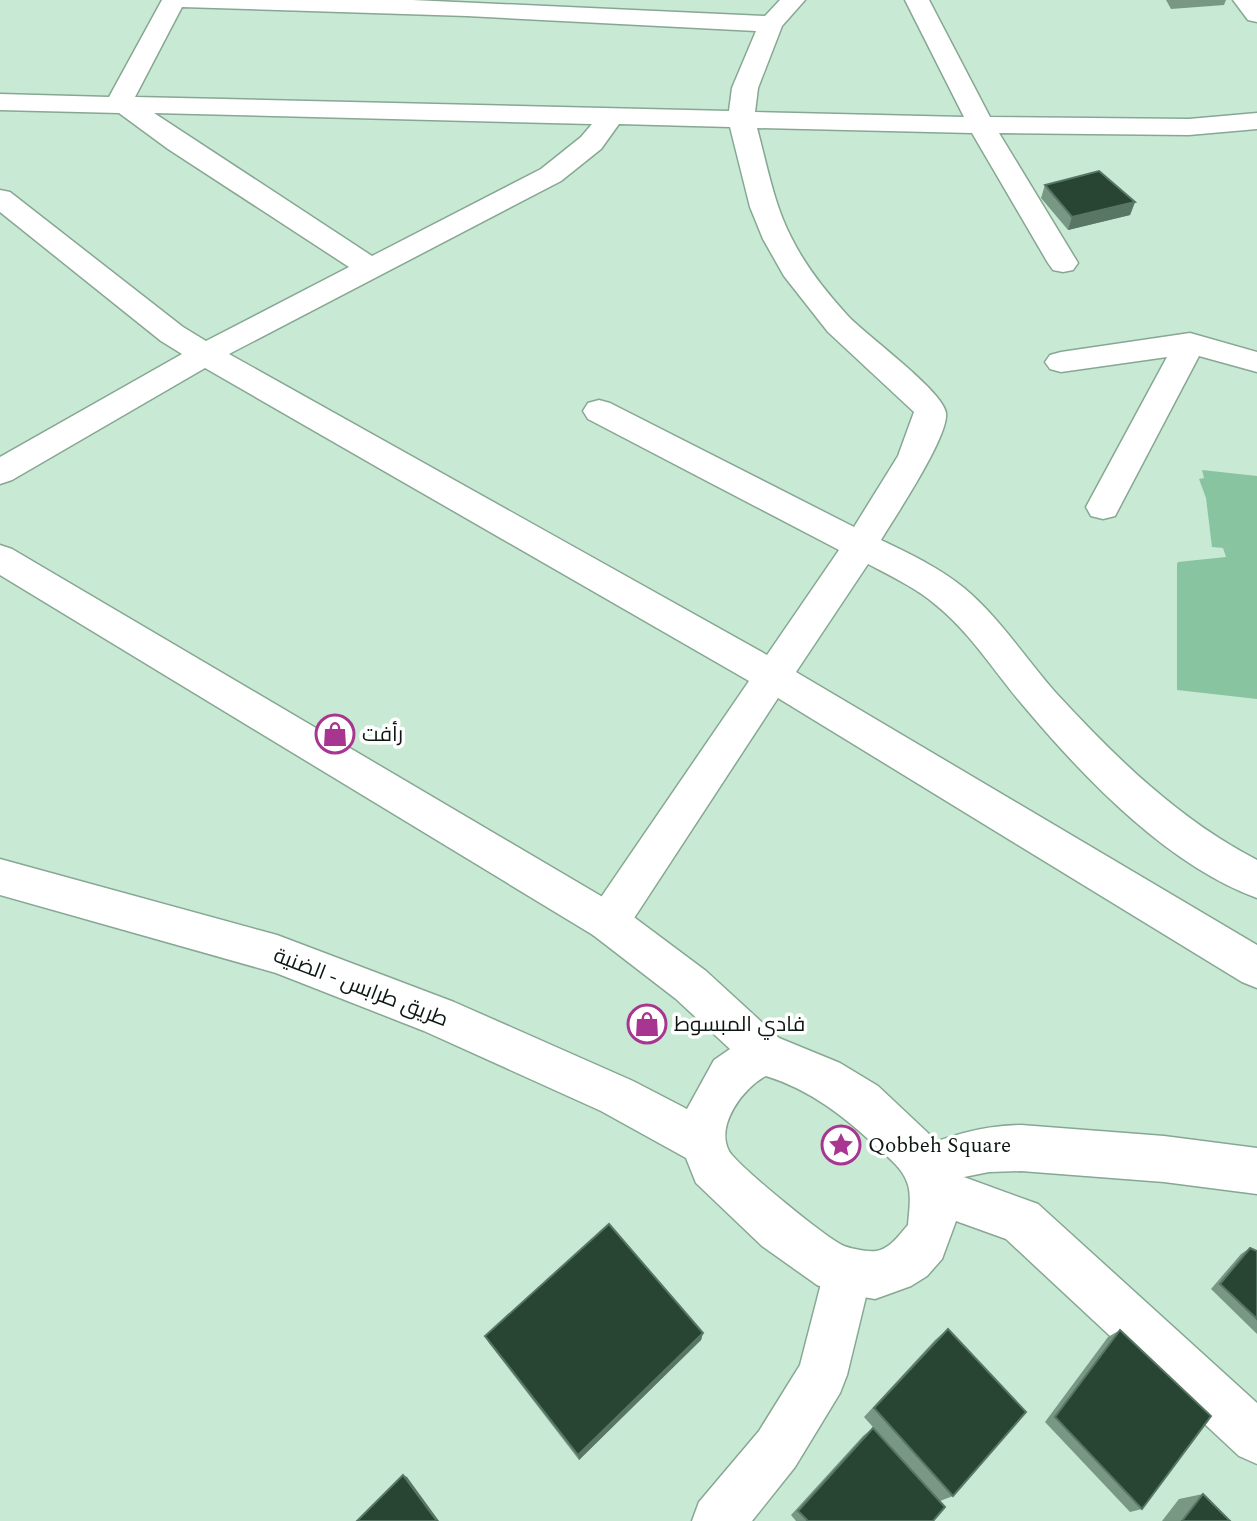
<svg xmlns="http://www.w3.org/2000/svg" width="1257" height="1521" viewBox="0 0 1257 1521" font-family="Spectral,Cairo,serif">
	<style>
		.green { fill: #89c4a1 }
		.lines { fill: none; stroke-linecap: round; stroke-linejoin: round }
		.minor-casing { stroke: #87a793; stroke-width: 3 }
		.major-casing { stroke: #87a793; stroke-width: 3 }
		.minor { fill: #fff; fill-rule: evenodd }
		.major { fill: #fff; fill-rule: evenodd }
		.wall { fill: #789884 }
		.shaded-wall { fill: #587664 }
		.building { fill: #284534; stroke: #587664; stroke-width: 2 }
		.labels { text-anchor: middle; stroke-width: 7; stroke-linejoin: round; paint-order: stroke }
		.poi-label { font-size: 21px; fill: #0b1710; stroke: #fff; text-anchor: start }
		.street-label { font-size: 21px; fill: #0b1710; stroke: #fff }
	</style>
	<rect width="100%" height="100%" fill="#c8ead5"/>
	<polygon class="green" points="1202,470 1257,476 1257,699 1177,690 1177,564 1178,562 1226,557 1223,548 1212,547 1206,498 1199,479 1204,478"/>
	<g class="lines">
		<defs>
			<g id="minor">
				<path d="M162,0H412L765,16L780,0H805L782,26L758,88L755,112L964,117L905,0H929L990,117L1189,119L1257,113V129L1189,135L999,133L1078,263L1073,270L1063,272L1053,270L1048,263L972,133L757,128C767,165 774,205 792,239C806,267 827,293 848,316C867,336 943,391 946,413C949,436 895,517 881,540C910,554 940,568 964,588C1000,618 1025,658 1056,693C1115,757 1179,820 1257,860V898C1169,866 1087,781 1027,710C997,676 972,634 936,605C916,588 891,576 868,564L796,672L1257,945V988L1242,982L778,698L623,935L608,941L593,935L587,922L593,909L749,681L205,368L12,480L0,484V457L182,354L161,341L0,212V190L10,192L183,327L206,341L349,267L168,149L119,113L0,110V94L109,97ZM182,7L467,16L756,31L732,88L729,111L135,97ZM154,113L592,124L581,137L541,169L372,256ZM619,124L730,127L750,207L763,239L784,276L828,332L914,412L898,456L854,527L610,403L599,400L588,403L583,411L588,419L839,550L767,655L229,354L561,181L601,149Z"/>
				<polygon points="1233,0 1257,0 1257,22 1248,20"/>
				<polygon points="1190,333 1257,352 1257,372 1199,356 1115,516 1103,519 1091,516 1086,507 1167,357 1061,372 1050,369 1045,362 1050,355 1061,352"/>
				<path d="M1021,1125L1164,1136L1257,1148V1194L1164,1182L1021,1171L989,1172L964,1177L926,1191L910,1184L903,1168L910,1152C947,1136 980,1126 1021,1125Z"/>
				<polygon points="848,1248 865,1255 872,1272 847,1375 840,1393 795,1467 752,1521 692,1521 699,1502 759,1431 800,1365 824,1272 831,1255"/>
			</g>
			<path id="major" d="M0,545L12,549L623,909L706,971L779,1038L840,1063L878,1086L928,1133L942,1152L950,1172L1038,1204L1257,1403V1464L1239,1456L1006,1239L956,1221L942,1259L927,1276L911,1286L875,1299L834,1292L817,1285L762,1246L696,1183L686,1158L601,1111L424,1031L276,973L0,895V859L277,935L454,1002L633,1081L687,1109L714,1060L730,1049L676,999L593,935L0,575ZM766,1076C811,1090 845,1117 879,1149C889,1158 902,1168 907,1182C912,1194 909,1211 908,1225C900,1234 890,1249 876,1251C868,1252 852,1249 844,1246C827,1239 738,1166 729,1151C715,1125 744,1087 766,1076Z"/>
		</defs>
		<use href="#minor" class="minor-casing"/>
		<use href="#major" class="major-casing"/>
		<use href="#minor" class="minor"/>
		<use href="#major" class="major"/>
	</g>
	<g class="wall">
		<polygon points="1166,0 1226,0 1224,5 1171,9"/>
		<polygon points="1045,185 1135,202 1130,215 1068,230 1041,198"/>
		<polygon points="1250,1248 1257,1251 1257,1334 1211,1289 1241,1254"/>
		<polygon points="948,1329 953,1496 940,1501 933,1521 796,1521 791,1515 863,1436 873,1428 922,1482 864,1417 935,1340"/>
		<polygon points="1120,1330 1142,1509 1130,1512 1045,1422 1108,1337"/>
		<polygon points="703,1333 701,1340 579,1460 489,1343 485,1336"/>
		<polygon points="1203,1494 1230,1521 1162,1521 1179,1499"/>
	</g>
	<g class="shaded-wall">
		<polygon points="1135,202 1130,215 1068,230 1072,217"/>
		<polygon points="703,1333 701,1340 579,1460 578,1455"/>
		<polygon points="403,1475 407,1477 439,1521 437,1521"/>
	</g>
	<g class="building">
		<polygon points="1099,171 1135,202 1072,217 1045,185"/>
		<polygon points="609,1224 703,1333 578,1455 485,1336"/>
		<polygon points="1250,1248 1257,1251 1257,1319 1220,1284"/>
		<polygon points="948,1329 1026,1412 953,1496 874,1408"/>
		<polygon points="1120,1330 1211,1416 1142,1509 1055,1417"/>
		<polygon points="873,1428 945,1507 933,1521 808,1521 798,1511"/>
		<polygon points="403,1475 437,1521 357,1521"/>
		<polygon points="1203,1494 1230,1521 1182,1521"/>
	</g>
	<defs>
		<symbol id="shop-ring" viewBox="-11 -11 22 22"><circle r="9.5" fill="#fff" stroke="#a83590" stroke-width="1.5"/><path d="M-5-2.5h2.3a2.7 3.5 0 0 1 5.4 0H5L5.5 6h-11ZM-1.5-2.5h3a1.5 2.3 0 0 0-3 0Z" fill="#a83590"/></symbol>
		<symbol id="sight-ring" viewBox="-11 -11 22 22"><circle r="9.5" fill="#fff" stroke="#a83590" stroke-width="1.5"/><path d="M0-6L1.8-2.2L6-1.7L2.9 1.2L3.7 5.4L0 3.3L-3.7 5.4L-2.9 1.2L-6-1.7L-1.8-2.2Z" fill="#a83590"/></symbol>
	</defs>
	<g fill-rule="evenodd">
		<use href="#shop-ring" x="313" y="712" width="44" height="44"/>
		<use href="#shop-ring" x="625" y="1002" width="44" height="44"/>
		<use href="#sight-ring" x="819" y="1123" width="44" height="44"/>
	</g>
	<g class="labels">
		<g class="poi-label">
			<text x="362" y="741">رأفت</text>
			<text x="674" y="1031">فادي المبسوط</text>
			<text x="868" y="1152">Qobbeh Square</text>
		</g>
		<g class="street-label">
			<text transform="translate(361 987) rotate(21)" y="7">طريق طرابس - الضنية</text>
		</g>
	</g>
</svg>
